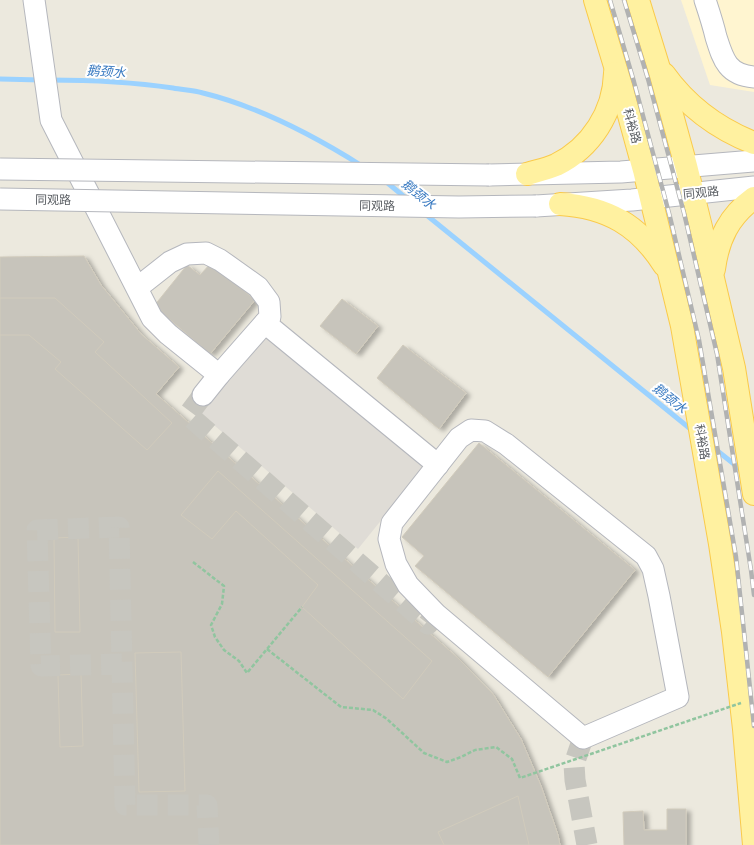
<svg xmlns="http://www.w3.org/2000/svg" width="754" height="845" viewBox="0 0 754 845" font-family="Helvetica,'Noto Sans SC',sans-serif">
	<style>
		.commercial { fill: #fff5d0 }
		.industrial { fill: #dfdcd6 }
		.lines { fill: none; stroke-linecap: round; stroke-linejoin: round }
		.stream { stroke: #9bd2ff; stroke-width: 5 }
		.building { fill: #c7c4bb; stroke: #d1cbbc; filter: url(#shadow) }
		.minor-tunnel { stroke: #c7c6bf; stroke-width: 21; stroke-dasharray: 21 10; stroke-linecap: butt }
		.minor-casing { stroke: #b5b7bd; stroke-width: 23 }
		.major-casing { stroke: #faca4a; stroke-width: 24 }
		.path { stroke: #90c59f; stroke-width: 2.5; stroke-dasharray: 4 2; stroke-linecap: butt }
		.minor { stroke: #fff; stroke-width: 21 }
		.major { stroke: #fff1a0; stroke-width: 22 }
		.rail-casing { stroke: #b1b2b2; stroke-width: 4.5 }
		.rail { stroke: #fff; stroke-width: 3; stroke-dasharray: 9; stroke-linecap: butt }
		.minor-bridge-casing { stroke: #b5b7bd; stroke-width: 23; stroke-linecap: butt }
		.path-bridge { stroke: #90c59f; stroke-width: 2.5; stroke-dasharray: 4 2; stroke-linecap: butt }
		.minor-bridge { stroke: #fff; stroke-width: 21 }
		.labels { text-anchor: middle; stroke-width: 4; stroke-linejoin: round; paint-order: stroke }
		.street-label { font-size: 12px; fill: #585c61; stroke: #fff }
		.water-label { font-size: 13px; font-style: italic; fill: #3678c0; stroke: #fff }
	</style>
	<defs>
		<filter id="shadow"><feDropShadow dx="4.5" dy="2.5" stdDeviation="2" flood-color="#0004"/></filter>
	</defs>
	<rect width="100%" height="100%" fill="#ece9de"/>
	<polygon class="commercial" points="681,0 754,0 754,92 710,85"/>
	<polygon class="industrial" points="268,338 423,463 420,472 358,549 200,413 258,343"/>
	<g class="lines">
		<g class="stream">
			<polyline points="0,79 41,80"/>
			<path d="M49,80C91,80 132,82 173,88C183,90 193,90 203,93C260,107 313,135 362,166"/>
			<polyline points="384,180 407,199"/>
			<polyline points="424,213 693,431"/>
			<polyline points="710,445 744,472"/>
		</g>
	</g>
	<g class="building">
		<polygon points="84,256 101,285 142,335 179,367 156,394 458,658 493,694 521,739 541,786 558,835 560,845 0,845 0,257"/>
		<polygon points="211,263 255,300 210,354 154,306 187,265 200,275"/>
		<polygon points="0,298 55,298 104,342 95,352 172,423 147,450 55,369 61,362 29,335 0,335"/>
		<polygon points="342,299 378,326 356,354 320,326"/>
		<polygon points="403,345 466,393 439,429 377,378"/>
		<polygon points="479,443 635,570 548,677 415,566 424,556 402,537"/>
		<polygon points="218,471 432,661 403,699 302,607 318,585 236,511 212,539 181,515"/>
		<polygon points="78,537 80,632 55,632 54,538"/>
		<polygon points="181,652 185,791 139,792 135,653"/>
		<polygon points="81,674 83,746 60,747 58,675"/>
		<polygon points="518,796 529,845 444,845 438,832"/>
		<polygon points="667,809 686,809 686,845 624,845 623,812 643,811 644,830 667,830"/>
	</g>
	<g class="lines">
		<g class="minor-tunnel">
			<polyline points="203,395 188,415 428,624 436,614"/>
			<polyline points="122,664 41,666 37,530 119,527 125,805 207,805 209,845"/>
			<polyline points="583,738 574,764 575,780 587,845"/>
		</g>
		<defs>
			<g id="minor">
				<polyline points="34,0 51,120 152,318 168,334 219,375 270,317 269,302 258,287 220,260 206,253 187,254 170,262 137,288"/>
				<path d="M705,0C709,12 713,24 716,37C723,59 727,75 754,77"/>
				<polyline points="489,175 621,172 754,161"/>
				<polyline points="536,206 632,200 754,187"/>
				<polyline points="265,323 438,465"/>
				<polyline points="203,395 219,375"/>
				<polygon points="471,430 485,431 506,444 646,556 653,569 659,596 678,697 583,738 436,614 408,585 396,564 389,539 392,523 459,438"/>
			</g>
			<g id="major">
				<polyline points="595,0 621,86 644,170 682,326 720,544 733,632 744,729 754,845"/>
				<polyline points="638,0 661,75 686,166 701,227 734,368 754,494"/>
				<path d="M664,74C687,106 718,129 754,143"/>
				<path d="M527,174C537,171 547,169 556,165C591,148 614,112 615,73"/>
				<path d="M560,204C607,207 639,225 664,265"/>
				<path d="M714,269C718,239 729,216 754,198"/>
			</g>
		</defs>
		<use href="#minor" class="minor-casing"/>
		<use href="#major" class="major-casing"/>
		<polyline class="path" points="193,562 224,586 222,604 211,625 215,637 224,650 239,661 247,673 302,607"/>
		<use href="#minor" class="minor"/>
		<use href="#major" class="major"/>
		<defs>
			<g id="rail">
				<polyline points="610,0 634,82 670,217 699,340 736,557 754,726"/>
				<polyline points="624,0 648,79 684,213 717,354 751,570 754,595"/>
			</g>
		</defs>
		<use href="#rail" class="rail-casing"/>
		<use href="#rail" class="rail"/>
		<defs>
			<g id="minor-bridge">
				<polyline points="0,169 489,175"/>
				<polyline points="0,199 459,207 536,206"/>
			</g>
		</defs>
		<use href="#minor-bridge" class="minor-bridge-casing"/>
		<polyline class="path-bridge" points="267,649 341,707 373,710 387,719 424,753 447,762 461,757 475,750 496,747 512,759 520,778 741,703"/>
		<use href="#minor-bridge" class="minor-bridge"/>
	</g>
	<g class="labels">
		<g class="street-label">
			<text transform="translate(632 126) rotate(75)" y="4">科裕路</text>
			<text transform="translate(701 193) rotate(-6)" y="4">同观路</text>
			<text transform="translate(53 200) rotate(1)" y="4">同观路</text>
			<text transform="translate(377 206) rotate(1)" y="4">同观路</text>
			<text transform="translate(702 442) rotate(80)" y="4">科裕路</text>
		</g>
		<g class="water-label">
			<text transform="translate(106 71) rotate(4)" y="5">鹅颈水</text>
			<text transform="translate(419 194) rotate(39)" y="5">鹅颈水</text>
			<text transform="translate(670 398) rotate(39)" y="5">鹅颈水</text>
		</g>
	</g>
</svg>
